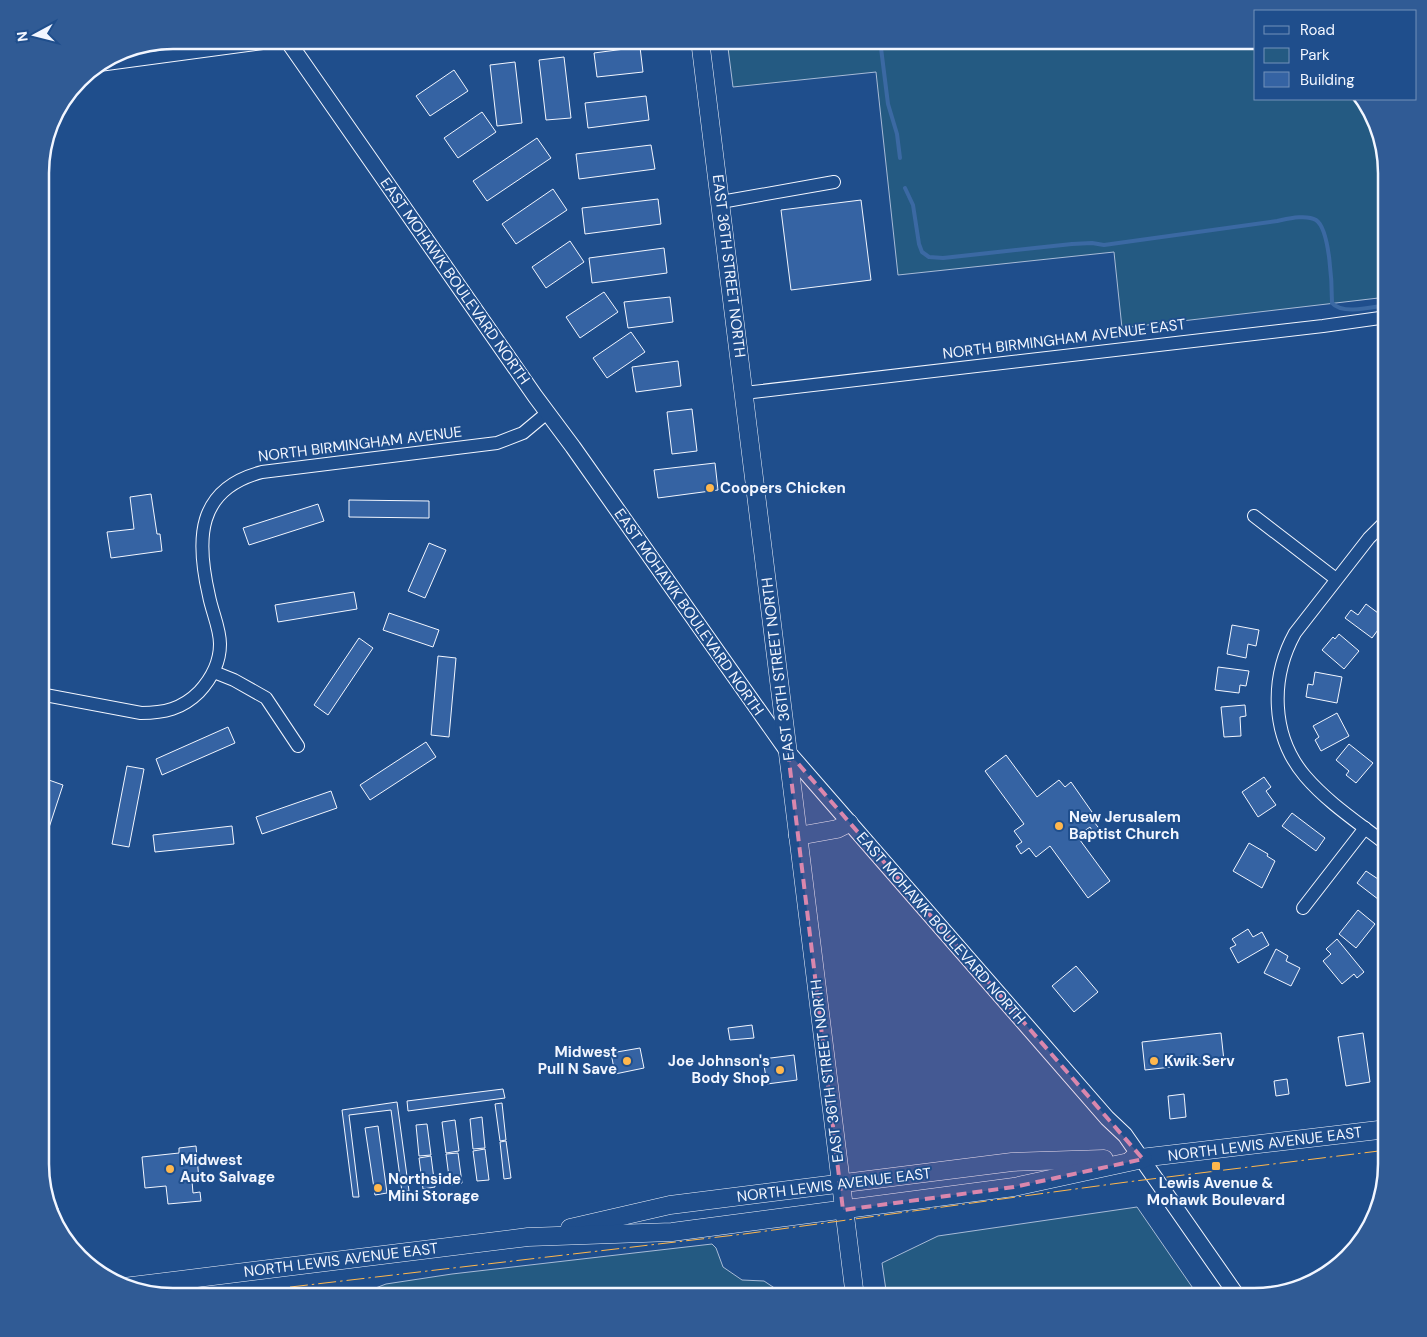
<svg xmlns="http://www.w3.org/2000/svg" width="1427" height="1337" viewBox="0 0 1427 1337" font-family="'DM Sans',sans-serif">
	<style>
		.green { fill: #245a82; stroke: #a8bbd7 }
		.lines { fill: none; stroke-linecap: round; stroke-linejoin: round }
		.stream { stroke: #3b69a3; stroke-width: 4 }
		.building { fill: #3563a3; stroke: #f2f6ff }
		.minor-casing { stroke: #f2f6ff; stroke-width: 14 }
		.tertiary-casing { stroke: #f2f6ff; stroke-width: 17 }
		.secondary-casing { stroke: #f2f6ff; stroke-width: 19 }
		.minor { stroke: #1f4e8c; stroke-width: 12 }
		.tertiary { stroke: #1f4e8c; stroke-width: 15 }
		.secondary { stroke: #1f4e8c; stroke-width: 18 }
		.power { stroke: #ffb74d; stroke-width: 1; stroke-dasharray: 18 4 2.5 4; stroke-linecap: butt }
		.marked { fill: #da87ad; fill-opacity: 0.2; stroke: #da87ad; stroke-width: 4; stroke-dasharray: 10 6; stroke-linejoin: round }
		.poi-dot { fill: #ffb74d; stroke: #1f4e8c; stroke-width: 2 }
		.labels { text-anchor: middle; stroke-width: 4; stroke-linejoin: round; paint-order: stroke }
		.street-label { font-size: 15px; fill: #f2f6ff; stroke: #1f4e8c }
		.poi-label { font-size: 15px; font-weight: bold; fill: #f2f6ff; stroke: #1f4e8c; text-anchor: start }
		.rim { fill: none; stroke: #f2f6ff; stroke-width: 2.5 }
	</style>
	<rect width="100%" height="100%" fill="#1f4e8c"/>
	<g class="green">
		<polygon points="727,40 1106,40 1107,46 1157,40 1256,40 1256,99 1361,99 1377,122 1387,164 1387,297 1122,328 1114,252 898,275 876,72 733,87"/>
		<polygon points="1137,1207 1199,1297 887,1297 882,1263 938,1236"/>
		<polygon points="712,1244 716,1248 723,1267 742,1280 764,1281 779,1291 784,1297 352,1297 386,1284 452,1274"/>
		<polygon points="272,1291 277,1297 214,1297"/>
	</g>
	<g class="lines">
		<g class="stream">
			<polyline points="880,40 888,104 897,134 900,158"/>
			<path d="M905,188L913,205L919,244L922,252L929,257L943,258L1072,244L1092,243L1104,245L1277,221C1287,219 1306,214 1316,220C1330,229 1332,286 1332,303C1342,315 1373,307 1387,305"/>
		</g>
	</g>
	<g class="building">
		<polygon points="640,47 643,72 597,77 594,53"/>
		<polygon points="564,57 571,118 546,120 539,60"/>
		<polygon points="515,62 522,123 497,126 490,65"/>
		<polygon points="454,70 468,91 430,116 416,96"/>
		<polygon points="646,96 649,120 588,128 585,103"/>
		<polygon points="482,112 496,132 458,158 444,138"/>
		<polygon points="537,138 551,158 487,201 473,181"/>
		<polygon points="651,145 655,169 579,179 576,154"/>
		<polygon points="553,189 567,210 516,244 502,224"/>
		<polygon points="658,199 661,224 585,234 582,208"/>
		<polygon points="861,200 871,280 791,290 781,210"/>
		<polygon points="570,241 584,262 546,288 532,267"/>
		<polygon points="664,248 667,273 592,283 589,258"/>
		<polygon points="604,292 618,312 580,338 566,317"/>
		<polygon points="670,297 673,322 628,328 624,302"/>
		<polygon points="631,332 645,352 607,378 593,358"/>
		<polygon points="678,361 681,386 636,392 632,367"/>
		<polygon points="692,409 697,451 672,454 667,412"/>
		<polygon points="715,463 718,490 658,498 654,470"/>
		<polygon points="151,494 157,534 160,534 162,551 111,558 107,532 134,529 130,497"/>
		<polygon points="349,500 429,501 429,518 349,517"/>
		<polygon points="318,504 324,521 249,545 243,528"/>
		<polygon points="429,543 446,550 425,598 408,591"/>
		<polygon points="40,584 44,585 40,600"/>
		<polygon points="354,592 357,609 278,622 275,605"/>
		<polygon points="1366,604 1386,619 1372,638 1345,618 1351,610 1358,615"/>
		<polygon points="389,613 439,630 433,647 383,630"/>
		<polygon points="1232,625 1259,630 1256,646 1248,644 1246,658 1227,654"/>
		<polygon points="1339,634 1359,651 1344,669 1322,650 1333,637 1335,639"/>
		<polygon points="359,638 373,648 328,715 314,705"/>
		<polygon points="438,656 456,658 449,737 431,735"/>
		<polygon points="1384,664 1387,664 1387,695 1381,695"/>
		<polygon points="1218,667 1249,671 1246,686 1240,685 1239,693 1215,690"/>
		<polygon points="1315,672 1342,677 1337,703 1306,697 1308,684 1313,685"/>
		<polygon points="1245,705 1246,716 1240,717 1241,736 1224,737 1221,707"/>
		<polygon points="1337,713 1349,736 1321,751 1315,740 1319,737 1313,726"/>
		<polygon points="228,727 235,743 162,775 156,759"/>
		<polygon points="426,742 436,757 370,800 360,785"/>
		<polygon points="1349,744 1373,763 1356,783 1346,775 1349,771 1336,760"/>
		<polygon points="1006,755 1037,797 1059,780 1065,787 1071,782 1092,812 1088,814 1101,831 1095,835 1090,827 1077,836 1110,881 1088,898 1050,846 1036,857 1029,848 1021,854 1016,846 1022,842 1014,831 1024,824 985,771"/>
		<polygon points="127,766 144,769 129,847 112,844"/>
		<polygon points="1264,777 1271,787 1266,791 1276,805 1258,817 1242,792"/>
		<polygon points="46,779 63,785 40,855 40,795"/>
		<polygon points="331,791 337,808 262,834 256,817"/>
		<polygon points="1292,813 1325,838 1316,851 1282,826"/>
		<polygon points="232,826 234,844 155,852 153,835"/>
		<polygon points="1249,843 1268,854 1267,856 1275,861 1262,888 1233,871"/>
		<polygon points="1366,871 1387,885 1387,906 1357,883"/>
		<polygon points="1358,910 1375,924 1356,948 1339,934"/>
		<polygon points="1248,929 1253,937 1262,932 1269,945 1238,963 1230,948 1236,945 1232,939"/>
		<polygon points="1337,939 1364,972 1357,978 1354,974 1342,984 1323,961 1331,954 1326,949"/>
		<polygon points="1276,949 1288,956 1286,961 1300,968 1291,986 1264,973"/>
		<polygon points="1076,966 1098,992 1074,1012 1052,986"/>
		<polygon points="752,1025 754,1038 730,1040 728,1028"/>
		<polygon points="1221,1033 1224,1061 1145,1070 1142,1042"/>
		<polygon points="1363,1033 1370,1082 1346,1086 1338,1037"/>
		<polygon points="640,1048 644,1068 615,1074 611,1053"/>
		<polygon points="794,1055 797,1080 767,1084 763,1059"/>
		<polygon points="1287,1079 1289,1094 1276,1096 1274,1081"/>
		<polygon points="503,1089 505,1098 408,1111 407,1101"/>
		<polygon points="1184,1094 1186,1117 1170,1119 1168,1096"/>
		<polygon points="397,1102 409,1191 402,1192 391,1110 349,1115 359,1197 353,1197 342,1110"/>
		<polygon points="502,1103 506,1140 500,1141 495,1104"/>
		<polygon points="482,1117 485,1148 473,1149 470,1119"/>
		<polygon points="455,1120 459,1151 446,1153 442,1122"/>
		<polygon points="427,1124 431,1155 419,1156 416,1125"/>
		<polygon points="378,1126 387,1193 375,1195 365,1128"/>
		<polygon points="506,1141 511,1178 504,1179 500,1142"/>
		<polygon points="196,1146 199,1180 192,1181 193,1193 200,1192 201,1201 168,1204 166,1186 145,1188 142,1157 179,1153 179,1148"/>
		<polygon points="485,1149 489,1180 477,1181 473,1151"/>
		<polygon points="458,1153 462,1183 450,1185 446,1154"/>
		<polygon points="431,1156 435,1187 423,1189 419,1158"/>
		<polygon points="58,1208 61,1231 50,1215 49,1209"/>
	</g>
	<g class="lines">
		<defs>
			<g id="minor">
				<polyline points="99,65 285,40"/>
				<polyline points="721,202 834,182"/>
				<polyline points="744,393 1323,326 1387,317"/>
				<polyline points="1254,516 1336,579"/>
				<path d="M1387,520L1369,538L1295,633C1270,678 1271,736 1305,776C1328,803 1359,823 1387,845"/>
				<polyline points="214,672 234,680 266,698 298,746"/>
				<path d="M40,694L141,713C164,713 182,709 199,692C211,679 220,662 220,644C220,628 212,612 209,596C196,540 196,489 262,472L497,443L523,433L547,413"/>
				<polyline points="1303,908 1365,828"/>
			</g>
			<polyline id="tertiary" points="287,40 535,396 573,447 788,752 1107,1118 1125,1135 1238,1297"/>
			<g id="secondary">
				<polyline points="700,40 855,1297"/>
				<polyline points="798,836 837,829 849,823"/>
				<polyline points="1132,1159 1387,1129"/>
				<polyline points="570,1228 670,1205 1012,1162 1104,1159"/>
				<polyline points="124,1287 528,1237 672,1232 1014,1187 1143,1159"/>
			</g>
		</defs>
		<use href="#minor" class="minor-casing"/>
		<use href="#tertiary" class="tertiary-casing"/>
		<use href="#secondary" class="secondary-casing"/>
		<use href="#minor" class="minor"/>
		<use href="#tertiary" class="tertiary"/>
		<use href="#secondary" class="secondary"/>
		<polyline class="power" points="205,1297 744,1234 1127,1182 1387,1150"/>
	</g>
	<path class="marked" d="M788,752L1143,1159L1014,1187L843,1210Z"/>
	<g class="poi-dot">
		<circle cx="710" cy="488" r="5"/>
		<circle cx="1059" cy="826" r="5"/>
		<circle cx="627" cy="1061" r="5"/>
		<circle cx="1154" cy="1061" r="5"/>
		<circle cx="780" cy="1070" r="5"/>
		<rect x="1211" y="1161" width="10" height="10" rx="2.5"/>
		<circle cx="170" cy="1169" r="5"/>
		<circle cx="378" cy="1188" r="5"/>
	</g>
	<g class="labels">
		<g class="street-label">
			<text transform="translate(729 266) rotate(83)" y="5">EAST 36TH STREET NORTH</text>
			<text transform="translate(455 281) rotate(55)" y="5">EAST MOHAWK BOULEVARD NORTH</text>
			<text transform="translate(1064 339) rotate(-7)" y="5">NORTH BIRMINGHAM AVENUE EAST</text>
			<text transform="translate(360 444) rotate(-7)" y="5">NORTH BIRMINGHAM AVENUE</text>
			<text transform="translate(689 612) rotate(55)" y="5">EAST MOHAWK BOULEVARD NORTH</text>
			<text transform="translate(778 669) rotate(-97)" y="5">EAST 36TH STREET NORTH</text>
			<text transform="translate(941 928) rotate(49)" y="5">EAST MOHAWK BOULEVARD NORTH</text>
			<text transform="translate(827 1071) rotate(-97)" y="5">EAST 36TH STREET NORTH</text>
			<text transform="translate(1265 1144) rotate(-7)" y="5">NORTH LEWIS AVENUE EAST</text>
			<text transform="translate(834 1185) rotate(-7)" y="5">NORTH LEWIS AVENUE EAST</text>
			<text transform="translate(341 1260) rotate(-7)" y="5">NORTH LEWIS AVENUE EAST</text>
		</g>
		<g class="poi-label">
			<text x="720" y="493">Coopers Chicken</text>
			<text x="1069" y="822">New Jerusalem<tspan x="1069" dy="17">Baptist Church</tspan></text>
			<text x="617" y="1057" text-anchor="end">Midwest<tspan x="617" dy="17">Pull N Save</tspan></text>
			<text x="770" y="1066" text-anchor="end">Joe Johnson's<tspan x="770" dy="17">Body Shop</tspan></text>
			<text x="1164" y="1066">Kwik Serv</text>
			<text x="180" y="1165">Midwest<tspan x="180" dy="17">Auto Salvage</tspan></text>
			<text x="388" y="1184">Northside<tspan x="388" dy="17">Mini Storage</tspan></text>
			<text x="1216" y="1188" text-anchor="middle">Lewis Avenue &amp;<tspan x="1216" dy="17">Mohawk Boulevard</tspan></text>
		</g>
	</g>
	<path d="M0 0H1427V1337H0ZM173 49H1254A124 124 0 0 1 1378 173V1164A124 124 0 0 1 1254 1288H173A124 124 0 0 1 49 1164V173A124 124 0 0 1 173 49Z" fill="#305b95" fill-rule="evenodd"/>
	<path class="rim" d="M173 49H1254A124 124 0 0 1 1378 173V1164A124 124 0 0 1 1254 1288H173A124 124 0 0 1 49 1164V173A124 124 0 0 1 173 49Z"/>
	<rect x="1254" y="10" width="162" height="90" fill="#1f4e8c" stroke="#7391ba"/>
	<rect x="1264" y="26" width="25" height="8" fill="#1f4e8c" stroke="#7391ba"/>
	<text x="1300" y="35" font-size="15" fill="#f2f6ff">Road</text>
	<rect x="1264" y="48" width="25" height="15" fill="#245a82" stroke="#7391ba"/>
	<text x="1300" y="60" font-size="15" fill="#f2f6ff">Park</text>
	<rect x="1264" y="72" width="25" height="15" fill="#3563a3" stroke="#7391ba"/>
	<text x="1300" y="85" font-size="15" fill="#f2f6ff">Building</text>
	<g transform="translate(35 35) rotate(263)" stroke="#1f4e8c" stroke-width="4" paint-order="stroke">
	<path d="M0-4L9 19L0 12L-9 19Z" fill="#f2f6ff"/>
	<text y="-8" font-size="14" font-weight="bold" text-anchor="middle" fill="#f2f6ff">N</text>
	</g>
</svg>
